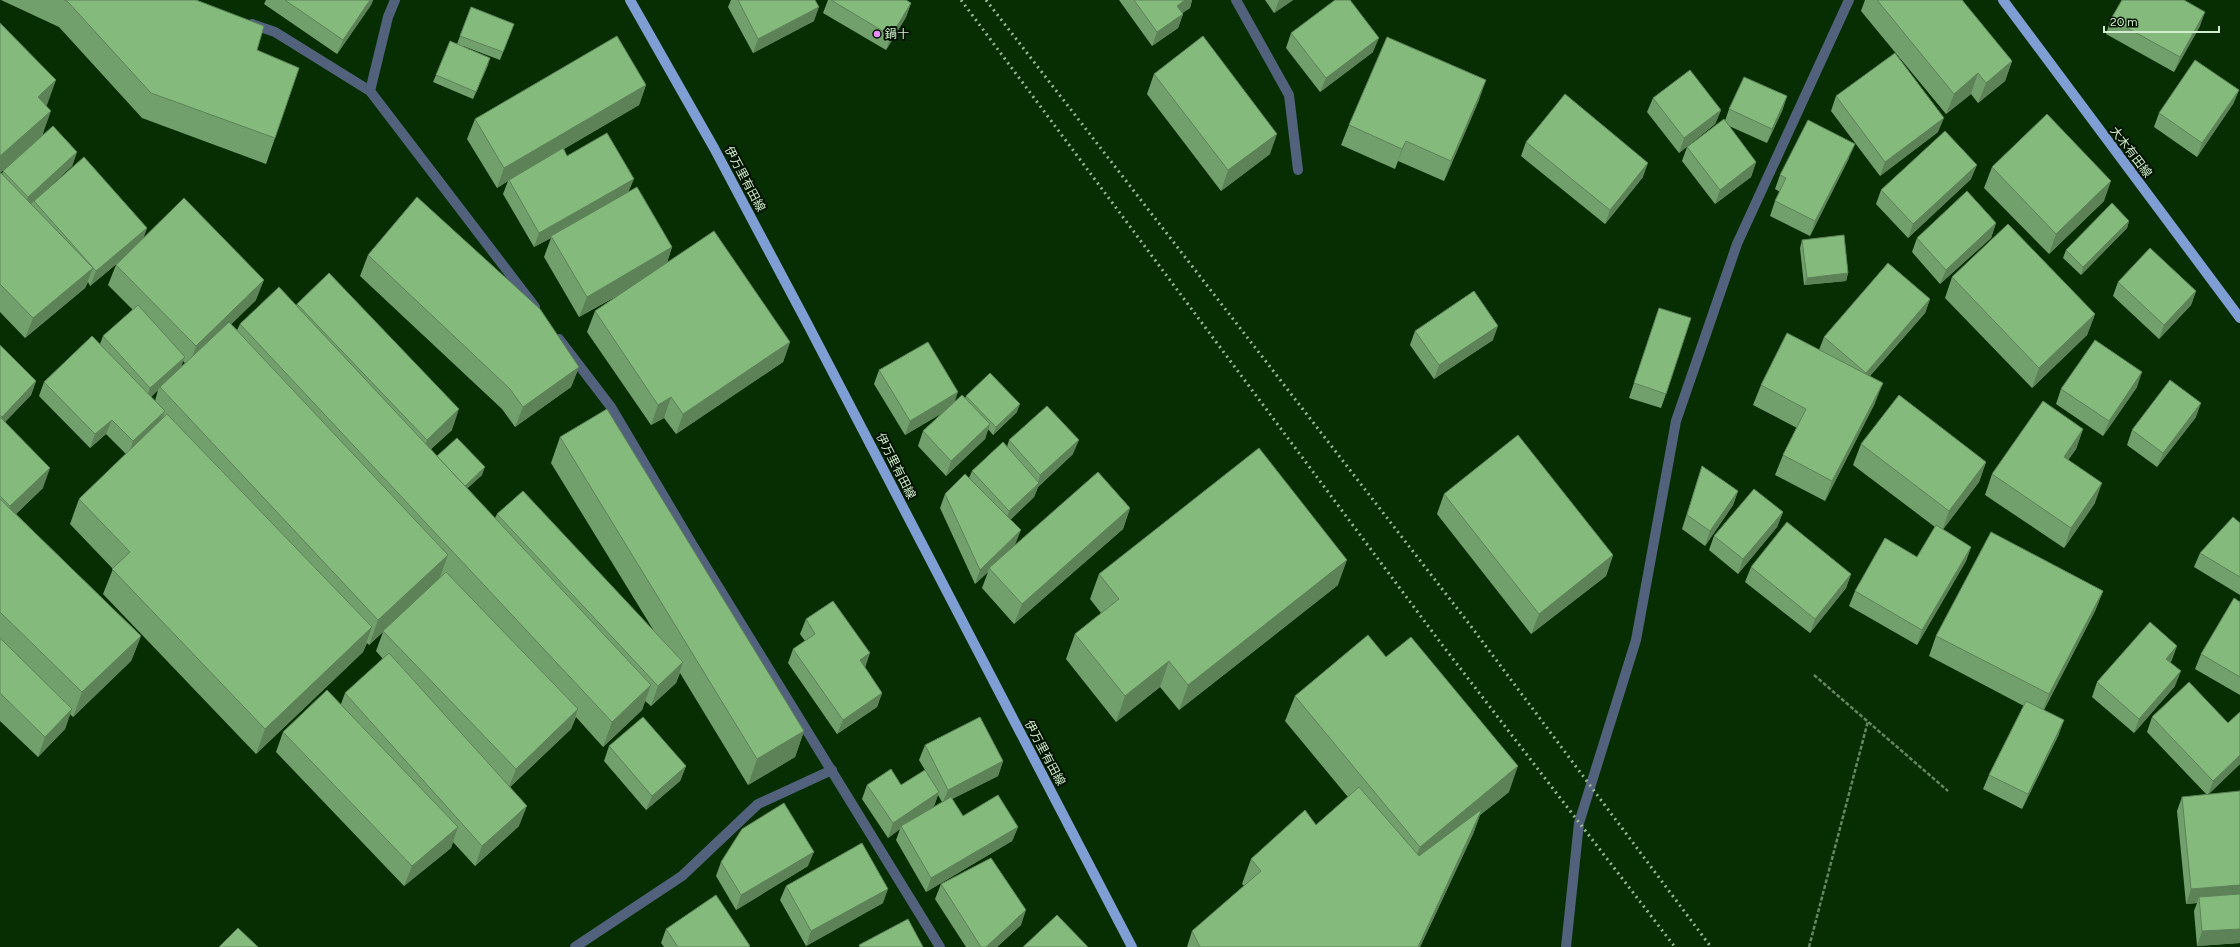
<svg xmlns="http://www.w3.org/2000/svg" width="2240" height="947" viewBox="0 0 2240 947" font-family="Figtree,'Noto Sans JP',sans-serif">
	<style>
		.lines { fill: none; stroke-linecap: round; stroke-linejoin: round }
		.path { stroke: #658660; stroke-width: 2.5; stroke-dasharray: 4 2; stroke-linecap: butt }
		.minor { stroke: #52627c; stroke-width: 10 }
		.major { stroke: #7f9ed4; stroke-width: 10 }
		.rail { stroke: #98b794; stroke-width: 3; stroke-dasharray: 2 4; stroke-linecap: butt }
		.wall { fill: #72a06c; fill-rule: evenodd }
		.shaded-wall { fill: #5d8258 }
		.building { fill: #85ba7d; stroke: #5d8258 }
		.poi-dot { fill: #ea8dfc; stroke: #021301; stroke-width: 1.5 }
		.labels { text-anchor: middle; stroke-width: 4; stroke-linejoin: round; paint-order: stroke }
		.poi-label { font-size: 12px; fill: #d2edcd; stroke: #021301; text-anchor: start }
		.street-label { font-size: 12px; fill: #d2edcd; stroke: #021301 }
	</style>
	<rect width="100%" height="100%" fill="#072e03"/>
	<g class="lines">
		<g class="path">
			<polyline points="1814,675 1948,791"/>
			<polyline points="1809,947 1868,721"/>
		</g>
		<g class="minor">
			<polyline points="1236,0 1289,95 1298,170"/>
			<polyline points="252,24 275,32 370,91 535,307"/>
			<polyline points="370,91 388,17 395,0"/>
			<polyline points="559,339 611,407 692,544 940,947"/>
			<polyline points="575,947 682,876 758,804 832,770"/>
			<polyline points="1566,947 1579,823 1636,640 1676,421 1737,244 1849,0"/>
		</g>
		<g class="major">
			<polyline points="630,0 714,148 807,323 1132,947"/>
			<polyline points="2003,0 2240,318"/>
		</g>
		<g class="rail">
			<polyline points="961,0 1440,642 1675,947"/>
			<polyline points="986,0 1470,625 1711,947"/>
		</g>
	</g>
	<g class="wall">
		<polygon points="1,0 196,0 257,50 275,138 266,164 142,118 59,27"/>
		<polygon points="266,0 373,0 371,5 337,54 264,4"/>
		<polygon points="731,0 815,0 814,21 753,53 728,7"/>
		<polygon points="828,0 906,0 911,3 906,17 886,50 823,13"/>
		<polygon points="1119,0 1192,0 1190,8 1182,13 1183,14 1178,28 1152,46"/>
		<polygon points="1265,0 1293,0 1274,13"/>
		<polygon points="1865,0 1962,0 2012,61 2005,81 1978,103 1971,94 1946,114 1861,11"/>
		<polygon points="471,7 514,24 500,60 463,46 488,65 473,99 433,82 436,75 457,44"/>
		<polygon points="2111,19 2200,26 2174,72 2106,34"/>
		<path d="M0,23L47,105L46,106L43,135L77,152L72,166L41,195L147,228L143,238L256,300L231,324L237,330L240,324L296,305L297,304L452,430L431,449L437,456L482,475L467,488L495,518L497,514L654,631L551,463L560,437L804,731L795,757L748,785L680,673L676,683L651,706L645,701L642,710L603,747L576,717L571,729L510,787L519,826L475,866L453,842L451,848L404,886L276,752L283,732L341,704L345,693L383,659L376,651L383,632L369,645L367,643L363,652L256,754L103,594L113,569L70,524L79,499L126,454L106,434L90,448L39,396L44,382L100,344L103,336L133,310L108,285L116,265L119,262L90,286L88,282L85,288L25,338L0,312V174H2L3,171L19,156L0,173ZM183,361L185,363L181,367ZM158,390L155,401L151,397Z"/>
		<polygon points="1291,33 1373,52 1320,92 1286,48"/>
		<polygon points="1154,74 1270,154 1221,191 1147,94"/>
		<polygon points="646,85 639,105 564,149 567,156 629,191 672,247 667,263 790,342 783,362 676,434 664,418 651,425 587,332 595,311 626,291 579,317 544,257 551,238 534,247 503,194 508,181 497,188 467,139 475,119"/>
		<polygon points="2239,90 2233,104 2197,157 2154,127 2159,113"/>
		<polygon points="1787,96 1782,111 1767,143 1729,126 1756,162 1751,177 1715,204 1682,161 1687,147 1725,121 1729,109"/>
		<polygon points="1836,96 1938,132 1880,176 1831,111"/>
		<polygon points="1653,98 1721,110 1715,124 1679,153 1647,112"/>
		<polygon points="1479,100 1444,181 1398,161 1395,169 1341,145 1349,125"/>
		<polygon points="1526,142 1643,177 1605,224 1521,156"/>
		<polygon points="1849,158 1810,236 1770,216 1775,201 1780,192 1775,189 1780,175"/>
		<polygon points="1992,167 2104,201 2049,254 1984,188"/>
		<polygon points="1971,179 1908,238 1876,204 1881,190"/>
		<polygon points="2129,221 2127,228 2081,275 2063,258 2066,250"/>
		<polygon points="1996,223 1991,238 1940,284 1912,252 1917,238"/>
		<polygon points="1802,240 1848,273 1846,281 1804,285 1800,248"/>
		<polygon points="368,255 579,367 571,387 515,427 502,409 360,276"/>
		<polygon points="1952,277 2095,314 2087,335 2032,388 1945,298"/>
		<polygon points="2118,282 2196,291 2191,305 2159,339 2113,296"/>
		<polygon points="1930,299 1925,313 1870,376 1875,403 1825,501 1775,475 1783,455 1797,428 1753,405 1761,385 1819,350 1824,337"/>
		<polygon points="1659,308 1666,394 1661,408 1629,398"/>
		<polygon points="1415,331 1493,340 1434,379 1410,345"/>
		<polygon points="0,345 36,381 31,395 5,422 43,488 16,514 141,636 131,661 73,717 70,714 65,729 38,757 0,721"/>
		<polygon points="879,370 955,401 965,398 966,396 1017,412 993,435 988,429 985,439 946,476 918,446 923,431 942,413 905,435 874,384"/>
		<polygon points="2137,387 2103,436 2056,404 2061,389"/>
		<polygon points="2196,417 2157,467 2127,445 2132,430"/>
		<polygon points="2083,429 2076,449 2068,460 2095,503 2064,548 1985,495 1992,474"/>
		<polygon points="1009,440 1073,454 1038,487 1034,497 1010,520 1015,545 1130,508 1123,529 1014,624 982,588 988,572 975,584 940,508 945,494 969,478 972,471 1007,447"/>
		<polygon points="1861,444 1986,462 1979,482 1943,529 1971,547 1966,561 1917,645 1849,606 1855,591 1917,557 1935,527 1853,465"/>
		<polygon points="1702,466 1738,491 1733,505 1705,546 1682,529"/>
		<polygon points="1444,494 1613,555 1606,576 1531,634 1437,514"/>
		<polygon points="1783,512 1777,527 1738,574 1709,550 1714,536"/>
		<polygon points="2240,523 2240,595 2194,567 2200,553"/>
		<polygon points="1751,567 1851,574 1846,588 1810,633 1745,582"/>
		<polygon points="1099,574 1338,585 1179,710 1160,687 1116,722 1066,659 1075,634 1101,613 1090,599"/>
		<polygon points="2103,591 2095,611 2044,710 2059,734 2022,809 1983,789 1989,775 2024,706 1929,656 1936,636"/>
		<polygon points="2240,602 2240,695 2195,669 2201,654"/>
		<polygon points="806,619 865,667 882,693 877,707 837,734 788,663 793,649 805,641 800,634"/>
		<polygon points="1386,657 1509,792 1480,815 1473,834 1420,947 1187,947 1192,931 1244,886 1242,884 1251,859 1316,825 1348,797 1285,721 1295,696"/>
		<polygon points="2172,660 2170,663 2175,686 2134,733 2092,697 2097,682"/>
		<polygon points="2240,712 2240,764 2208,794 2240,943 2197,946 2194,911 2197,903 2186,904 2177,811 2182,797 2207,795 2147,732 2152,717 2228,723"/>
		<path d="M925,745L1003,761L998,776L952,799L963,816L1018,827L1012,841L926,892L896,840L900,829L888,838L862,799L867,785H901L925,770L919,760ZM938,795L942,802L927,811L934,806Z"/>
		<polygon points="609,746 686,766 680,781 646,810 604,761"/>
		<polygon points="721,862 808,866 736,910 716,876"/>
		<polygon points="941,884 1021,925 997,947 966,947 935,899"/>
		<polygon points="786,886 883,903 806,946 780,900"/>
		<polygon points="666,929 750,946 749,947 664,947 661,943"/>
	</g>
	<g class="shaded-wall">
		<polygon points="370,0 373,0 371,5 337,54 343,40"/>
		<polygon points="1185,0 1192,0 1190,8 1172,20 1177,6"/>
		<polygon points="1279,0 1293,0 1274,13"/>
		<polygon points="911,3 906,17 886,50 891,36"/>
		<polygon points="819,7 814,21 753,53 758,39"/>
		<polygon points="2205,12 2200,26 2174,72 2180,57"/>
		<polygon points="1183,14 1178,28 1152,46 1157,32"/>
		<polygon points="1379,38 1373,52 1320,92 1326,78"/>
		<polygon points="490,58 488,65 473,99 476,92"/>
		<polygon points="2012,61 2005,81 1978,103 1986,83"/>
		<polygon points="1978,73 1971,94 1946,114 1954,94"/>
		<polygon points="56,80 47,105 29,122 38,97"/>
		<polygon points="1486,80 1479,100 1444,181 1451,161"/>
		<polygon points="646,85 639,105 509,181 509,180 508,181 497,188 504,168"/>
		<polygon points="2239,90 2233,104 2197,157 2202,143"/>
		<polygon points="1787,96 1782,111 1767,143 1772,129"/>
		<polygon points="1721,110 1715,124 1679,153 1684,138"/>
		<polygon points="51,111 42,136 0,173 0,156"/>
		<polygon points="1944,118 1938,132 1880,176 1885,162"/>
		<polygon points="1277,134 1270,154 1221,191 1228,170"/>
		<polygon points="1406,141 1398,161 1395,169 1402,149"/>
		<polygon points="1855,144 1849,158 1810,236 1815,221"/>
		<polygon points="77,152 72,166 23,211 28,197"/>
		<polygon points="1756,162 1751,177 1715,204 1720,190"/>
		<polygon points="1648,163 1643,177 1605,224 1610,210"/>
		<polygon points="1977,165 1971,179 1908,238 1913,224"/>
		<polygon points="634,179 628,193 551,236 551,238 534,247 539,233"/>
		<polygon points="2111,181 2104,201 2049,254 2056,234"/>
		<polygon points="2129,221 2127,228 2081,275 2083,267"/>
		<polygon points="1996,223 1991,238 1940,284 1946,270"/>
		<polygon points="147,228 142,242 90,286 96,271"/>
		<polygon points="672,247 665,268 579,317 587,297"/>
		<polygon points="93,268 85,288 25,338 33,318"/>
		<polygon points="1848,273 1846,281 1804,285 1807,278"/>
		<polygon points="264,280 256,300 189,366 196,346"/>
		<polygon points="2196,291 2191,305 2159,339 2164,325"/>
		<polygon points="1930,299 1925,313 1860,387 1866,373"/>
		<polygon points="2095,314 2087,335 2032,388 2039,368"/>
		<polygon points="1498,326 1493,340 1434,379 1439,365"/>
		<polygon points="790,342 783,362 676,434 683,414"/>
		<polygon points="185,357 179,371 160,387 158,390 145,402 150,388"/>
		<polygon points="579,367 571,387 515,427 523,407"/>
		<polygon points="2142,372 2137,387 2103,436 2109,421"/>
		<polygon points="36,381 31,395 0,427 0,421 2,417"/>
		<polygon points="1883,383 1875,403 1825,501 1832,481"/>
		<polygon points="958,392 953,407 905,435 910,421"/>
		<polygon points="671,397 664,418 651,425 658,405"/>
		<polygon points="2201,403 2196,417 2157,467 2163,453"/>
		<polygon points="1020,404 1017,412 993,435 996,427"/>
		<polygon points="459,409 452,430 419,460 427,440"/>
		<polygon points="165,411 159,425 128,456 133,441"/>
		<polygon points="112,420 106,434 90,448 95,434"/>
		<polygon points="990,424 985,439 946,476 951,461"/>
		<polygon points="2083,429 2076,449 2056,477 2064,457"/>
		<polygon points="1079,440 1073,454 1038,487 1034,497 1004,526 1009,511 1037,486 1040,475"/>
		<polygon points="1986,462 1979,482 1942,531 1949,511"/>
		<polygon points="485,467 482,475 457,498 460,490"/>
		<polygon points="50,468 43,488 3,526 10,506"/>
		<polygon points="2102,483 2095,503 2064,548 2071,528"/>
		<polygon points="1738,491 1733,505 1705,546 1710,531"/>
		<polygon points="1130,508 1123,529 1014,624 1022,604"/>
		<polygon points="1783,512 1777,527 1738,574 1743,559"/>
		<polygon points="1021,530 1015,545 989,568 988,572 975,584 980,570"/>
		<polygon points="1971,547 1966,561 1917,645 1922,630"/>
		<polygon points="448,555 439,580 383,631 383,632 369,645 378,620"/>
		<polygon points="1613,555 1606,576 1531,634 1539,614"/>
		<polygon points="1347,560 1338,585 1179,710 1188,685"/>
		<polygon points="1851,574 1846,588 1810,633 1815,619"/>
		<polygon points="2103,591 2095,611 2041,715 2049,694"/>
		<polygon points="372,627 363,652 256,754 265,729"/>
		<polygon points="141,636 131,661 73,717 82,692"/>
		<polygon points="2177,646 2172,660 2161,673 2166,659"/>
		<polygon points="870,653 865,668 860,660"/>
		<polygon points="1169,661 1160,687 1116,722 1125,696"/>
		<polygon points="683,662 676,683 651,706 658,686"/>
		<polygon points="2181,671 2175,686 2134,733 2139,719"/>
		<polygon points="651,685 642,710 603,747 612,722"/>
		<polygon points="882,693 877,707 837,734 843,720"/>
		<polygon points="72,709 65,729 38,757 45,737"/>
		<polygon points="578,709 571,729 508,789 516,769"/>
		<polygon points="2064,720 2059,734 2022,809 2028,794"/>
		<polygon points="804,731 795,757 748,785 757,759"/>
		<polygon points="2240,755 2240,764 2208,795 2213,781"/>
		<polygon points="1003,761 998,776 942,804 948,790"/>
		<polygon points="686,766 680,781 646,810 652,796"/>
		<polygon points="1518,766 1509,792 1480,815 1473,834 1420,947 1418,947 1410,872 1420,847"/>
		<polygon points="939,792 934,806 902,828 901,826 900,829 888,838 893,823"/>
		<polygon points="527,806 519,826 475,866 482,846"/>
		<polygon points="458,827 451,848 404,886 412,866"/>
		<polygon points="1018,827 1012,841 926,892 931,878"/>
		<polygon points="814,852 808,866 736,910 741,895"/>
		<polygon points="2240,885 2240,899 2199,897 2197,903 2186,904 2191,889"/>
		<polygon points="888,889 883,903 806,946 811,931"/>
		<polygon points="1026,910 1021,925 997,947 986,947"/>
		<polygon points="2240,929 2240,943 2197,946 2202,931"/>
	</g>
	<g class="building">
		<polygon points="64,0 196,0 264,26 257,50 299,68 275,138 151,93 68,2"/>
		<polygon points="285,0 370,0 343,40"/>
		<polygon points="738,0 815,0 819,7 758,39"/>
		<polygon points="831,0 906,0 911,3 891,36"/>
		<polygon points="1134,0 1185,0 1177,6 1183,14 1157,32"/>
		<polygon points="1335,0 1350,0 1379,38 1326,78 1291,33"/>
		<polygon points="1877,0 1962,0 2012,61 1986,83 1978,73 1954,94"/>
		<polygon points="2122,0 2184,0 2205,12 2180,57 2111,19"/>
		<polygon points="471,7 514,24 503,52 460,36"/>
		<polygon points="0,23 56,80 38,97 51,111 0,156"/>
		<polygon points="617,36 646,85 504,168 475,119"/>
		<polygon points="1203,36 1277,134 1228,170 1154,74"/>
		<polygon points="1387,37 1486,80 1451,161 1406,141 1402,149 1349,125"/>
		<polygon points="450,41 490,58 476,92 436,75"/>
		<polygon points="1895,53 1944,118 1885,162 1836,96"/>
		<polygon points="2195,60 2239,90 2202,143 2159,113"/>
		<polygon points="1690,70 1721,110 1684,138 1653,98"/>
		<polygon points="1744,77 1787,96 1772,129 1729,109"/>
		<polygon points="1565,94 1648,163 1610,210 1526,142"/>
		<polygon points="2047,114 2111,181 2056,234 1992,167"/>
		<polygon points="1724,119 1756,162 1720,190 1687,147"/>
		<polygon points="1808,120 1855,144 1815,221 1775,201 1786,178 1780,175"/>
		<polygon points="53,126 77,152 28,197 3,171"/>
		<polygon points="1945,131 1977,165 1913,224 1881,190"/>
		<polygon points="607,133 634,179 539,233 509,180 563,148 567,156"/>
		<polygon points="84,157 147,228 96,271 34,201"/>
		<polygon points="1,173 93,268 33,318 0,284 0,174"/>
		<polygon points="637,187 672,247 587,297 551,236"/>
		<polygon points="1967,191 1996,223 1946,270 1917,238"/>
		<polygon points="417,197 540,309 579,367 523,407 510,389 368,255"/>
		<polygon points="184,198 264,280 196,346 116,265"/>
		<polygon points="2112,203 2129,221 2083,267 2066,250"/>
		<polygon points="2008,224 2095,314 2039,368 1952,277"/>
		<polygon points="714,231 790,342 683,414 671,397 658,405 595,311"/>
		<polygon points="1844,235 1848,273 1807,278 1802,240"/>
		<polygon points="2150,248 2196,291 2164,325 2118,282"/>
		<polygon points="1888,263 1930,299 1866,373 1824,337"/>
		<polygon points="329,273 459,409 427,440 297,304"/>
		<polygon points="279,287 651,685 612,722 240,324"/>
		<polygon points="1474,291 1498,326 1439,365 1415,331"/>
		<polygon points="138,305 185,357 150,388 103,336"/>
		<polygon points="1659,308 1691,318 1666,394 1634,383"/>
		<polygon points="229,322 448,555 378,620 160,387"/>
		<polygon points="1787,333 1883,383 1832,481 1783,455 1806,409 1761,385"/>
		<polygon points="92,336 165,411 133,441 112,420 95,434 44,382"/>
		<polygon points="2095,340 2142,372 2109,421 2061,389"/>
		<polygon points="928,342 958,392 910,421 879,370"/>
		<polygon points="0,345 36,381 2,417 0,415"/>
		<polygon points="990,373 1020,404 996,427 966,396"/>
		<polygon points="2170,380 2201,403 2163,453 2132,430"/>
		<polygon points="962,395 990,424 951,461 923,431"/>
		<polygon points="1899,395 1986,462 1949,511 1861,444"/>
		<polygon points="2043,401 2083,429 2064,457 2102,483 2071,528 1992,474"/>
		<polygon points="1047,406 1079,440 1040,475 1009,440"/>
		<polygon points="607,409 804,731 757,759 560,437"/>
		<polygon points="167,414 372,627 265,729 112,569 130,552 79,499"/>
		<polygon points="0,417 50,468 10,506 0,496"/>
		<polygon points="1518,435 1613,555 1539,614 1444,494"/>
		<polygon points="457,438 485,467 465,486 437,456"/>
		<polygon points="1003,442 1039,483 1009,511 972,471"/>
		<polygon points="1259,448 1347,560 1188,685 1169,661 1125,696 1075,634 1119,599 1099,574"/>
		<polygon points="1702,466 1738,491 1710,531 1687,515"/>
		<polygon points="1098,472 1130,508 1022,604 989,568"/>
		<polygon points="965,474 1021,530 980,570 945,494"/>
		<polygon points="1754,489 1783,512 1743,559 1714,536"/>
		<polygon points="523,491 683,662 658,686 497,514"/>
		<polygon points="0,499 141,636 82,692 0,612"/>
		<polygon points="2233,517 2240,523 2240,577 2200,553"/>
		<polygon points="1787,522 1851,574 1815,619 1751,567"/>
		<polygon points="1936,525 1971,547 1922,630 1855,591 1885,538 1917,557"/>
		<polygon points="1991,532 2103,591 2049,694 1936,636"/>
		<polygon points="446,572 578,709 516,769 383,631"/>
		<polygon points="2234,598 2240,602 2240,677 2201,654"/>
		<polygon points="833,601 870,653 860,660 882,693 843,720 793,649 815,634 806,619"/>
		<polygon points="2150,622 2177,646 2166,659 2181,671 2139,719 2097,682"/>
		<polygon points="1368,635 1386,657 1411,637 1518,766 1420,847 1295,696"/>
		<polygon points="0,638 72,709 45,737 0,693"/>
		<polygon points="389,653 527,806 482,846 345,693"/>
		<polygon points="2189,682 2228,723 2240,712 2240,755 2213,781 2152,717"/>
		<polygon points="327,690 458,827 412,866 283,732"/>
		<polygon points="2026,701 2064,720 2028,794 1989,775"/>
		<polygon points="643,717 686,766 652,796 609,746"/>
		<polygon points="980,717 1003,761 948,790 925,745"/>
		<polygon points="891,769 901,785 925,770 939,792 893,823 867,785"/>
		<polygon points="1359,787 1419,856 1482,809 1418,947 1200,947 1192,931 1261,871 1251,859 1305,810 1316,825"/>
		<polygon points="2240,791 2240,885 2191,889 2182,797"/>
		<polygon points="998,795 1018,827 931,878 901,826 951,797 963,816"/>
		<polygon points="784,803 814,852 741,895 721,862 742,829"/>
		<polygon points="862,843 888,889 811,931 786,886"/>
		<polygon points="991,858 1026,910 986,947 981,947 941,884"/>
		<polygon points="2240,894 2240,929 2202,931 2199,897"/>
		<polygon points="716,895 750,946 748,947 678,947 666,929"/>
		<polygon points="1057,915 1088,947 1023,947"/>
		<polygon points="908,919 923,947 860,947 859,945"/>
		<polygon points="238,928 258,947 219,947"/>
	</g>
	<circle class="poi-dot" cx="877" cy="34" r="4"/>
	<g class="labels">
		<g class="poi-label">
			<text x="885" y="38">鍋十</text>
		</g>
		<g class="street-label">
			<text transform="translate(2131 152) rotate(53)" y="4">大木有田線</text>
			<text transform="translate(745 179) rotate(62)" y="4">伊万里有田線</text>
			<text transform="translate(896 466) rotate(63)" y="4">伊万里有田線</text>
			<text transform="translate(1045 753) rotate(62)" y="4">伊万里有田線</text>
		</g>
	</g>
	<path d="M2104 26v6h115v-6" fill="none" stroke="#d2edcd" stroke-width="2"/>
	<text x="2110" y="26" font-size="12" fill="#d2edcd" stroke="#021301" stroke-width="3" paint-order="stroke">20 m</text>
</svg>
